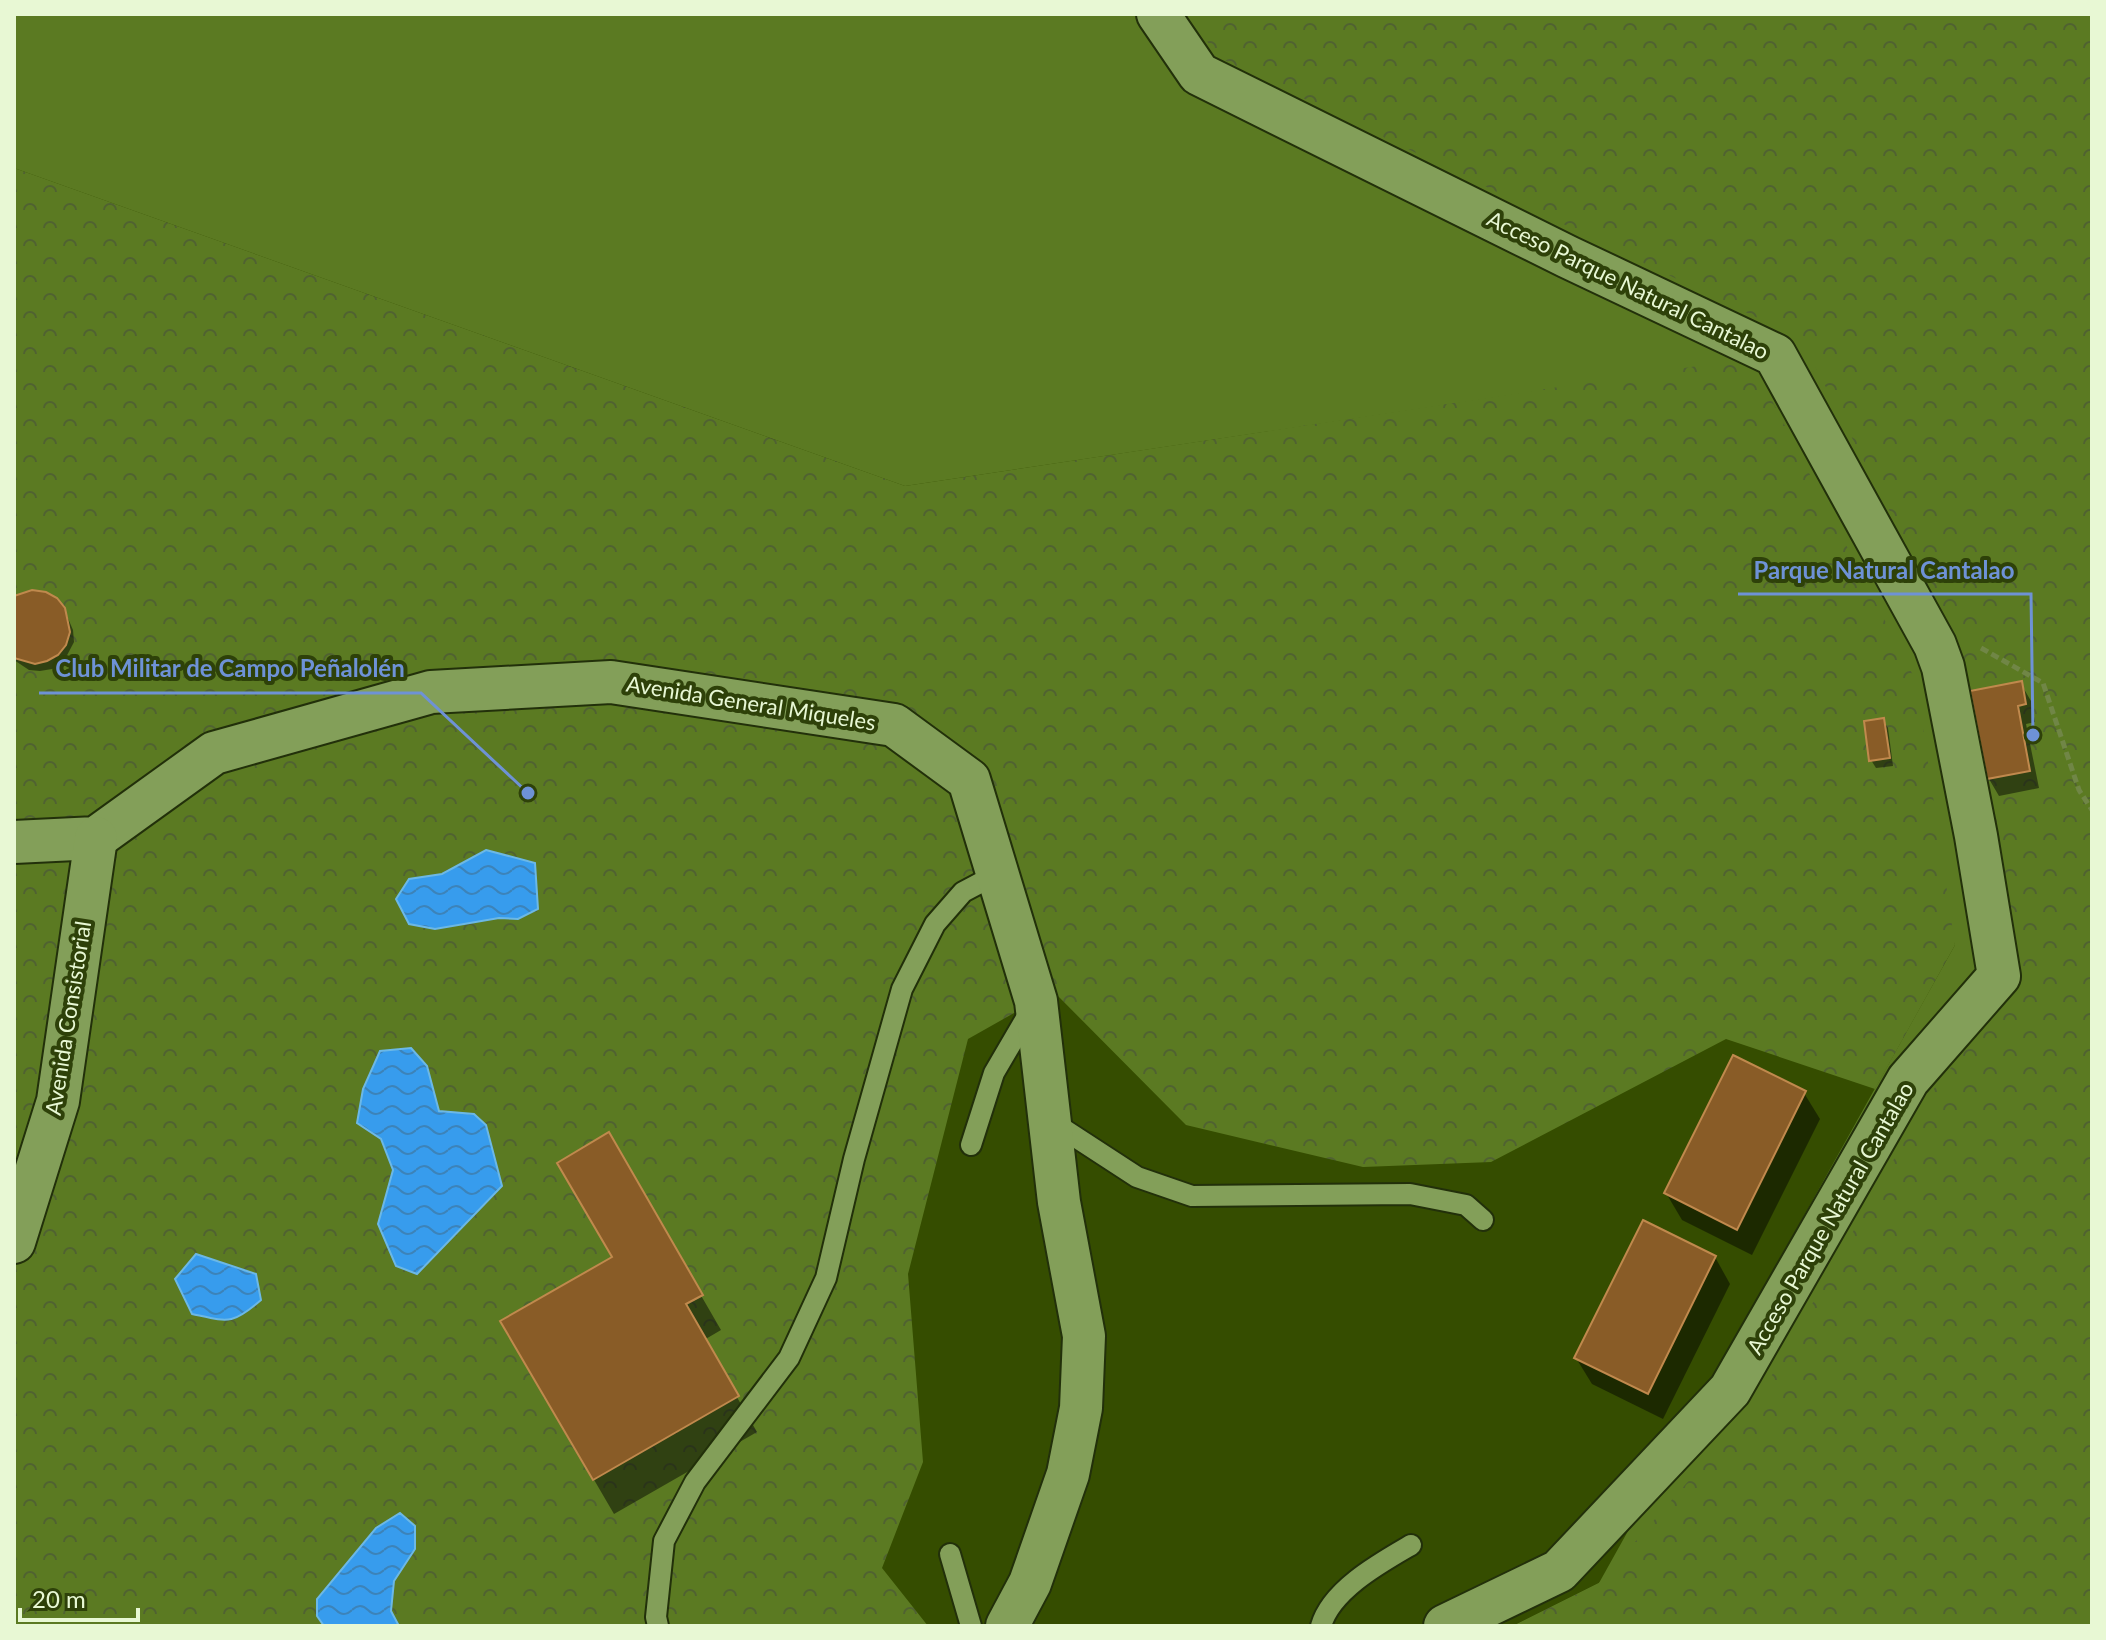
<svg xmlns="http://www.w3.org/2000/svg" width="2106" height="1640" viewBox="0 0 2106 1640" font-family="Lato,sans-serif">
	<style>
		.grass { fill: #5b7a22 }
		.forest { fill: url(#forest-crowns) }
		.water { fill: url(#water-waves); stroke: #6cb8e6; stroke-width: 2 }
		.shadow { fill: #0007 }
		.building { fill: #895c27; stroke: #c0894d; stroke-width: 2 }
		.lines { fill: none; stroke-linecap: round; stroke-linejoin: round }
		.lane-casing { stroke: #22300a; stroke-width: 24 }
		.street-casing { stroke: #22300a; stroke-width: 46 }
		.path { stroke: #708646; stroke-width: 5; stroke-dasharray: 8 4; stroke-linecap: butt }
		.lane { stroke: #839f59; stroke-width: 20 }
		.street { stroke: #839f59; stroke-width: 42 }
		.labels { text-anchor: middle; stroke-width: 8; stroke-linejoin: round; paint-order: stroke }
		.street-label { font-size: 22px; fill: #e8f8d4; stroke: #2e4109 }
		.leader { fill: none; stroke: #6e92d6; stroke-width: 3 }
		.callout-dot { fill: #6e92d6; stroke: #2e4109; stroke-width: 3 }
		.callout-label { font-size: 24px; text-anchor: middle; font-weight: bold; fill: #6e92d6; stroke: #2e4109; stroke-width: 8; stroke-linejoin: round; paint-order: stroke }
	</style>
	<defs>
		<pattern id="forest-crowns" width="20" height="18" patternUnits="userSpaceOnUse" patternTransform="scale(2)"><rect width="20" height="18" fill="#5b7a22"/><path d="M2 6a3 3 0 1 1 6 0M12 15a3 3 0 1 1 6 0" fill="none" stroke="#506231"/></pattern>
		<pattern id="water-waves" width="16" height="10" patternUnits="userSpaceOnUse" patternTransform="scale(2)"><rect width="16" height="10" fill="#379ced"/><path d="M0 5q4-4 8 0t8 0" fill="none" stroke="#3c83b9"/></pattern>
	</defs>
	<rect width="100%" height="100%" fill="#354d00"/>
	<polygon class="grass" points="14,14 2092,14 2092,1626 1513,1626 1599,1583 1955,945 1750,359 905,486 14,168"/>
	<g class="forest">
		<polygon points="1188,14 2092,14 2092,1626 1513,1626 1599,1583 1755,1405 1933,1090 2020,982 1994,828 1953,643 1932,593 1801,339 1218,57"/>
		<polygon points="14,168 905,486 1750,358 1916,681 1955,945 1875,1089 1726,1039 1491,1162 1363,1167 1186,1125 1053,991 968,1039 908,1274 923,1462 882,1568 928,1626 14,1626"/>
	</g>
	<g class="water">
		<polygon points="486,850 535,863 538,909 518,919 499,918 435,929 409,924 396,899 409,879 442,874"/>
		<polygon points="411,1048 427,1066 439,1111 474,1114 486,1125 502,1186 417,1274 396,1266 378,1224 393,1170 381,1139 357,1123 363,1089 380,1051"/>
		<path d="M196,1254L256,1274L261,1300C232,1325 229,1322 192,1314L175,1279Z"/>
		<polygon points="400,1513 415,1526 415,1549 394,1581 391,1611 399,1626 324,1626 317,1616 317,1599 376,1528"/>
	</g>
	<g class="shadow">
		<polygon points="14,598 64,609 73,630 74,642 63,663 52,669 40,671 29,670 14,660"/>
		<polygon points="2021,684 2031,701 2035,722 2026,724 2039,788 1999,796 1989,779"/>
		<polygon points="1883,720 1888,728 1893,766 1876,768 1871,760"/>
		<polygon points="1804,1093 1820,1119 1752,1255 1682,1220 1666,1193"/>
		<polygon points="608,1135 721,1330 704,1340 757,1432 614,1514 502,1322 614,1257"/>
		<polygon points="1715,1257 1730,1284 1663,1419 1592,1384 1576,1358"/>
	</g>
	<g class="building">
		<polygon points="32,590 46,592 57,598 65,608 70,632 66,645 58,655 47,661 35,664 14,658 14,596"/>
		<polygon points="2022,681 2026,704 2018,706 2030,771 1987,779 1970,691"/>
		<polygon points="1884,718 1890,758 1869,761 1864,721"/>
		<polygon points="1733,1055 1806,1091 1737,1230 1664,1193"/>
		<polygon points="609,1132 703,1295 686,1304 739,1396 593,1480 500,1321 612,1257 557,1163"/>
		<polygon points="1643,1220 1716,1256 1648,1394 1574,1358"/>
	</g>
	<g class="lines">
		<defs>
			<g id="lane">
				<polyline points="1051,1121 1137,1177 1192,1196 1410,1194 1466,1205 1483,1220"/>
				<polyline points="971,1145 994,1073 1032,1008"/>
				<polyline points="950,1554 971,1626"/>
				<polyline points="658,1626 656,1617 664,1541 695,1482 789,1358 826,1278 854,1159 902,989 935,924 963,892 997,874"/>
				<path d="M1321,1626C1331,1590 1380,1563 1411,1545"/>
			</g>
			<g id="street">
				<polyline points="1158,14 1199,74 1568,257 1775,355 1935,645 1943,667 1976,836 1999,976 1908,1080 1730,1390 1559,1571 1445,1626"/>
				<polyline points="14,842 96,838 214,753 431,692 611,682 894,725 969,780 1036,1001 1059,1202 1084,1336 1081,1408 1068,1474 1030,1583 1007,1626"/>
				<polyline points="14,1242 58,1101 96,838"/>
			</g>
		</defs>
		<use href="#lane" class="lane-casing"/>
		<use href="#street" class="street-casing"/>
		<polyline class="path" points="1981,648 2043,683 2079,790 2092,810"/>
		<use href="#lane" class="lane"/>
		<use href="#street" class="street"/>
	</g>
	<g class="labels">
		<g class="street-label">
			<text transform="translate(1628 285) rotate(26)" y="8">Acceso Parque Natural Cantalao</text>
			<text transform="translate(751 703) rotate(9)" y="8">Avenida General Miqueles</text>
			<text transform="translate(68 1018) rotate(-81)" y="8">Avenida Consistorial</text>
			<text transform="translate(1830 1218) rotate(-60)" y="8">Acceso Parque Natural Cantalao</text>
		</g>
	</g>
	<path class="leader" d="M2033 735L2031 594H1738M528 793L421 693H39"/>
	<g class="callout-dot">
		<circle cx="2033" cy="735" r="8"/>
		<circle cx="528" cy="793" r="8"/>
	</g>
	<g class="callout-label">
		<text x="1884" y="579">Parque Natural Cantalao</text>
		<text x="230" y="677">Club Militar de Campo Peñalolén</text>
	</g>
	<rect width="2106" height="1640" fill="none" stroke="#e8f8d4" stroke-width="32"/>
	<path d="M20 1608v12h118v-12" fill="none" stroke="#e8f8d4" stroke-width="4"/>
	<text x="32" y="1608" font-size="24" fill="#e8f8d4" stroke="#2e4109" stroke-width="6" paint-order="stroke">20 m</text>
</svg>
